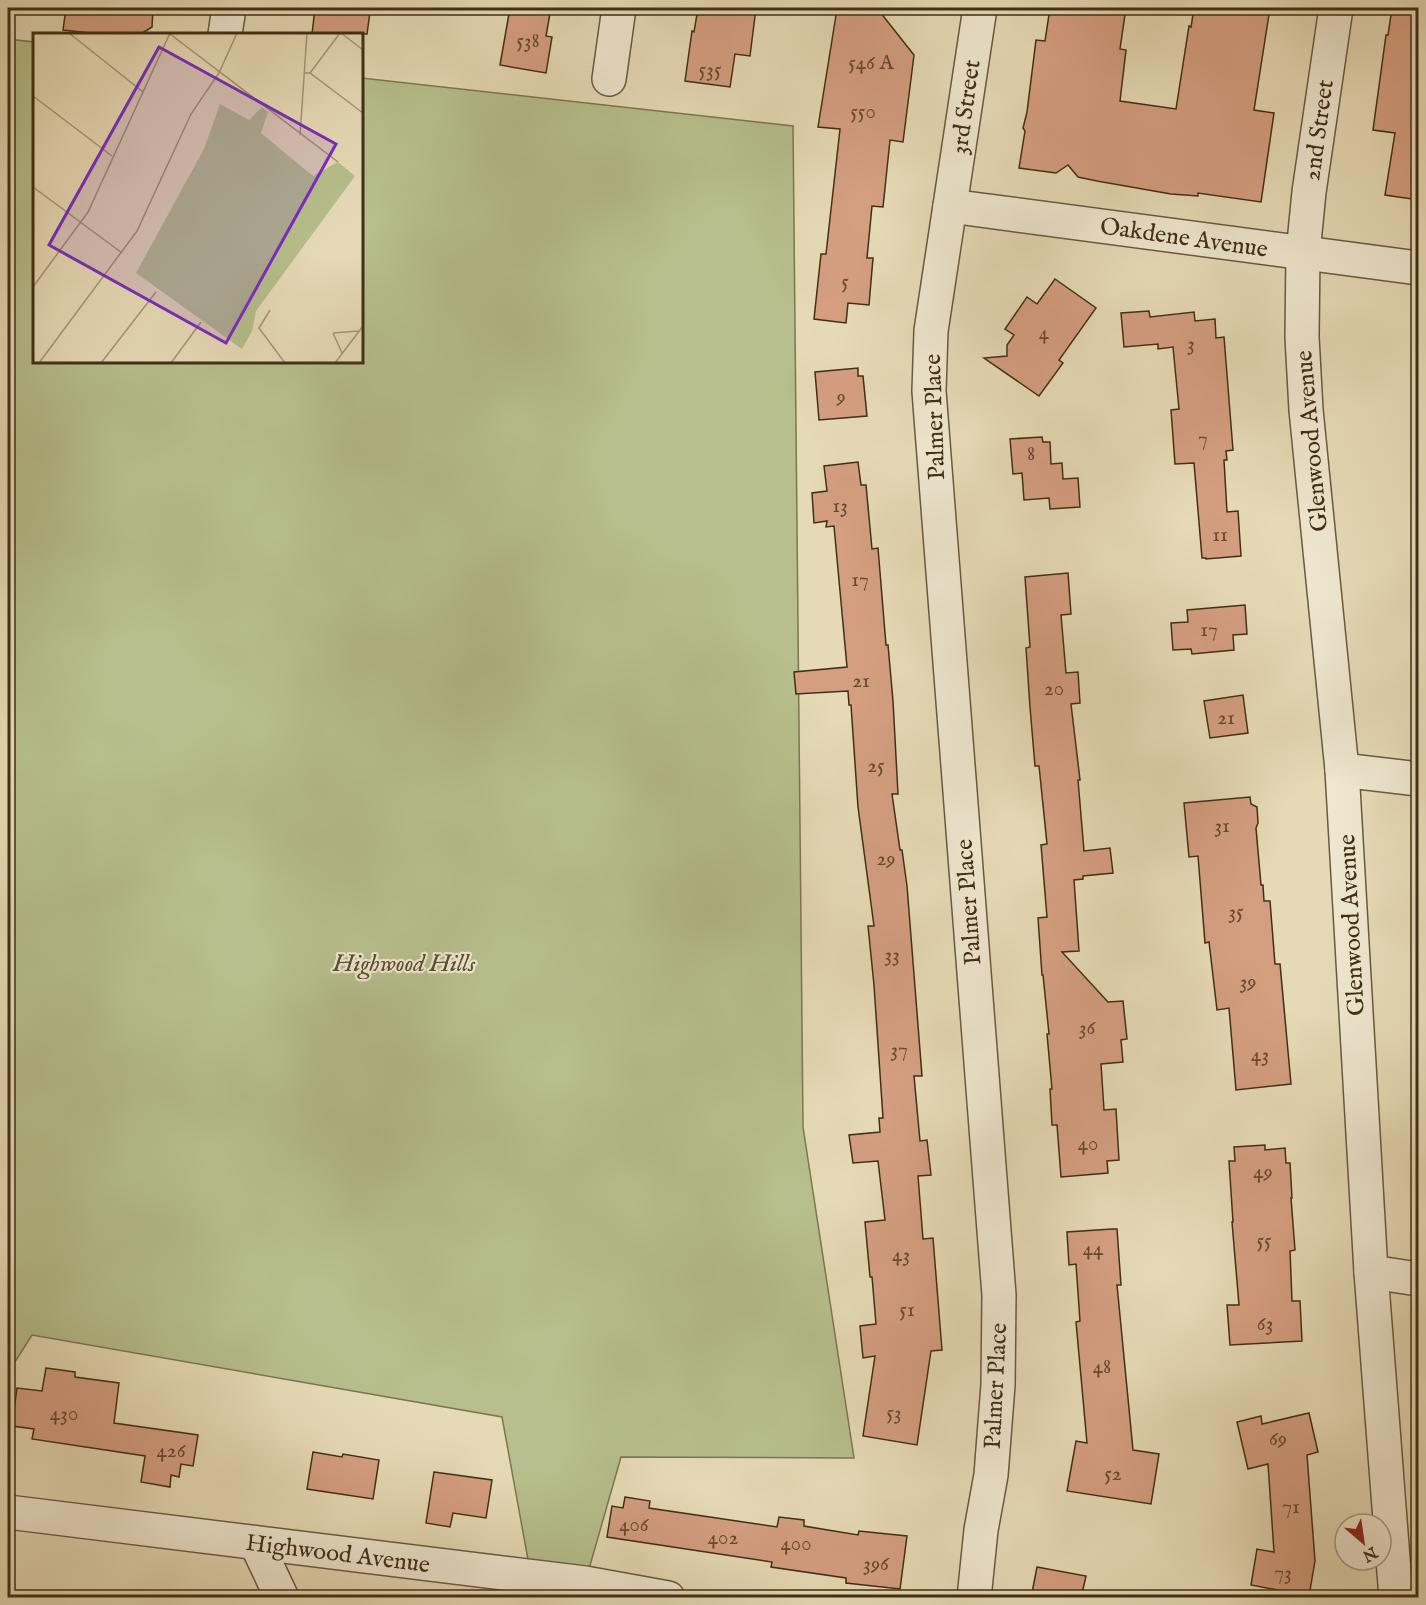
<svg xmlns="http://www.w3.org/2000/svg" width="1426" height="1605" viewBox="0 0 1426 1605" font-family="'IM FELL English',serif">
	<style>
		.green { fill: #b6bf8d; stroke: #7b7752; stroke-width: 1.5 }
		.building { fill: #d59e81; stroke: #402f16; stroke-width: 1.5 }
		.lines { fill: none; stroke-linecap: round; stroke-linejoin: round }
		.minor-casing { stroke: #6a5a3e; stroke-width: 36 }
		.minor { stroke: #efe7d0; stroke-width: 33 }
		.labels { text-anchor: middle; stroke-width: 4.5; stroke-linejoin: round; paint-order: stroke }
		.number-label { font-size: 21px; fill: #654b31 }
		.street-label { font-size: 24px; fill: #402f16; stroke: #efe7d0 }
		.park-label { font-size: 24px; font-style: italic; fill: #584c2e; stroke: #efe7d0 }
		.inset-road { fill: none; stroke: #a49676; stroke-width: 1.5 }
		.view { fill: #7b2cbf; fill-opacity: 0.15; stroke: #7b2cbf; stroke-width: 3 }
		.inset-edge { fill: none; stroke: #402f16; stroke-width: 3 }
	</style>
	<rect width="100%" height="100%" fill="#e6dab6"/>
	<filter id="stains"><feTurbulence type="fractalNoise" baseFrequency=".00333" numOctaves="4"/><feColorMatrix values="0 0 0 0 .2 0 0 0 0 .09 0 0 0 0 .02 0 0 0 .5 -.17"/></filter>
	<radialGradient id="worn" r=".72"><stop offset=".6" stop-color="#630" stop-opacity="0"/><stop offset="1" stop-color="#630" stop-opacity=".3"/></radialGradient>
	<polygon class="green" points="8,39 34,42 34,362 362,362 362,78 793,126 803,1127 854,1458 621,1457 585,1583 531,1576 502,1417 32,1335 8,1373"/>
	<g class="building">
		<polygon points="66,8 153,8 152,27 141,34 99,34 63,30"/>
		<polygon points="315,8 332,8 370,12 367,34 312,34"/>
		<polygon points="510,8 551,8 546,36 552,37 546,73 500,65"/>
		<polygon points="698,8 756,8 750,56 735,54 730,87 685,81 692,31 694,32"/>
		<polygon points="1050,8 1126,8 1120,49 1126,50 1120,101 1176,109 1189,26 1191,27 1194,8 1270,8 1254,110 1274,113 1261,202 1198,193 1198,196 1171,194 1097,181 1078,177 1068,165 1056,173 1019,168 1025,131 1023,128 1027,112 1036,40 1045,41"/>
		<polygon points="1392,8 1419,8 1419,200 1385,195 1395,133 1373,130 1386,35 1388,35"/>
		<polygon points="837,9 866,13 870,10 880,12 914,55 903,142 890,140 883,207 872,206 867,258 873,258 869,305 848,303 846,323 814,319 821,254 826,254 840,129 818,127"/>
		<polygon points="1055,279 1096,308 1059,360 1063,363 1039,396 984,358 1007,356 1007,345 1014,335 1005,329 1027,297 1037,304"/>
		<polygon points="1149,311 1150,317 1194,312 1195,321 1215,319 1216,338 1224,337 1233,450 1226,451 1227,460 1224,460 1227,512 1238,511 1241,556 1206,559 1206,558 1202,558 1194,463 1175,464 1171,410 1179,409 1173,347 1158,349 1158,344 1124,347 1121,313"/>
		<polygon points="858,368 858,376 863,376 867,416 819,420 815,372"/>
		<polygon points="1042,437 1043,442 1050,442 1051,464 1062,463 1063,479 1078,478 1080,507 1050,509 1049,498 1024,500 1022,473 1013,474 1010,439"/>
		<polygon points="858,462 861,485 866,485 872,549 878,548 886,645 888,645 893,701 898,794 892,794 900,850 902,850 907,886 922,1076 914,1076 920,1141 927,1140 931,1175 918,1176 923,1239 933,1238 942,1350 931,1351 917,1445 863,1436 875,1356 863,1358 860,1326 876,1324 872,1277 870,1277 865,1222 885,1220 878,1161 853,1163 849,1135 880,1132 879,1118 883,1118 874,985 868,926 874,926 858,807 851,705 849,705 848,691 796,694 794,672 847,667 834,526 826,527 827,521 814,523 812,493 827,491 824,466"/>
		<polygon points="1068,573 1071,614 1061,615 1066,673 1078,672 1080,703 1071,704 1080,780 1078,780 1084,851 1110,848 1113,873 1083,876 1083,879 1074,880 1079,951 1062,952 1108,1002 1123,1001 1127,1039 1121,1040 1123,1062 1101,1064 1104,1110 1116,1109 1119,1160 1107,1161 1108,1173 1061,1177 1057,1125 1052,1125 1050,1089 1052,1089 1047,1034 1049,1034 1043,975 1042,975 1038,918 1047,917 1041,845 1047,844 1039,766 1035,766 1030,707 1026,648 1030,647 1025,577"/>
		<polygon points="1245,605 1247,634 1233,635 1234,650 1192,654 1191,649 1173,650 1171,623 1188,622 1187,610"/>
		<polygon points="1243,695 1248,733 1210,738 1204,701"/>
		<polygon points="1250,797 1251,804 1257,807 1258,823 1256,828 1261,885 1263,885 1264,901 1270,901 1275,964 1280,964 1291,1084 1236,1090 1229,1008 1217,1010 1209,942 1205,943 1198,856 1189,857 1184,803"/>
		<polygon points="1265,1145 1265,1150 1285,1148 1286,1163 1290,1163 1292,1198 1291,1198 1295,1250 1290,1251 1292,1301 1300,1301 1302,1341 1230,1345 1227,1305 1239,1305 1232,1222 1233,1222 1229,1161 1235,1161 1234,1147"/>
		<polygon points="1112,1229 1117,1229 1121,1285 1117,1285 1133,1450 1159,1454 1151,1504 1067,1491 1076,1441 1087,1443 1076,1322 1080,1321 1076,1264 1069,1265 1067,1232"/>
		<polygon points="46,1368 75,1372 75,1377 119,1383 114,1423 198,1435 193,1466 181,1464 179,1477 171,1475 170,1487 141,1482 145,1456 32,1439 34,1429 12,1426 17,1388 42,1391"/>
		<polygon points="1309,1413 1318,1452 1307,1455 1315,1561 1309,1596 1251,1585 1257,1549 1274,1552 1268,1464 1248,1469 1237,1422 1261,1416 1262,1424"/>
		<polygon points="313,1452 342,1457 343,1454 379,1460 373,1499 307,1489"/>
		<polygon points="434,1472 492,1480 486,1518 453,1513 450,1527 426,1523"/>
		<polygon points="625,1497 650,1501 649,1508 777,1527 779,1517 804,1520 804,1526 858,1535 859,1531 907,1536 900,1589 846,1583 846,1578 771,1567 772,1562 607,1537 612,1506 623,1508"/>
		<polygon points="1037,1567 1086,1576 1081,1598 1031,1598"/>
	</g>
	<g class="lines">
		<defs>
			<g id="minor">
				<polyline points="1336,8 1309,192 1303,253 1302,337 1306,410 1342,770 1371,1272 1396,1598"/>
				<polyline points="225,34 229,8"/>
				<polyline points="609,79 619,8"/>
				<polyline points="950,206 1418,268"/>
				<polyline points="1342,770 1418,779"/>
				<polyline points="1371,1272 1418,1279"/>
				<polyline points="8,1512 585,1583 668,1598"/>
				<polyline points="256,1543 282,1598"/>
				<polyline points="974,1598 981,1530 991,1475 998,1385 999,1295 929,391 931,331 980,8"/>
			</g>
		</defs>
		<use href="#minor" class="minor-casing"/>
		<use href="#minor" class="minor"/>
	</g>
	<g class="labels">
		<g class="number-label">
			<text x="528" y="47">538</text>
			<text x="871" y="69">546 A</text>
			<text x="710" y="76">535</text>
			<text x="863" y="118">550</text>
			<text x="845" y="288">5</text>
			<text x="1044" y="339">4</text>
			<text x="1191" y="350">3</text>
			<text x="841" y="403">9</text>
			<text x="1203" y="445">7</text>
			<text x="1031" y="460">8</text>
			<text x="840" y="512">13</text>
			<text x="1220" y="541">11</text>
			<text x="860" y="586">17</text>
			<text x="1209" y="636">17</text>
			<text x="861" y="687">21</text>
			<text x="1054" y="695">20</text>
			<text x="1226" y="724">21</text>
			<text x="876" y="772">25</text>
			<text x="1222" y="832">31</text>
			<text x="886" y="865">29</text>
			<text x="1236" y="918">35</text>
			<text x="892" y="961">33</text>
			<text x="1248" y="988">39</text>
			<text x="1087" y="1034">36</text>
			<text x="899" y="1056">37</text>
			<text x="1260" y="1061">43</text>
			<text x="1088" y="1150">40</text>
			<text x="1263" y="1178">49</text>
			<text x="1264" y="1247">55</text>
			<text x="1093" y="1255">44</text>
			<text x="901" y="1261">43</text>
			<text x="907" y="1316">51</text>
			<text x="1265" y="1330">63</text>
			<text x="1102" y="1373">48</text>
			<text x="894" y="1419">53</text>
			<text x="64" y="1420">430</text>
			<text x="1278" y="1445">69</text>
			<text x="171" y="1457">426</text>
			<text x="1113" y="1480">52</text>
			<text x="1291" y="1513">71</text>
			<text x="634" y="1531">406</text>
			<text x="723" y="1544">402</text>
			<text x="796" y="1550">400</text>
			<text x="876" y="1570">396</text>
			<text x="1283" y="1579">73</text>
		</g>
		<g class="street-label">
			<text transform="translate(965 107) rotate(-82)" y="8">3rd Street</text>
			<text transform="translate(1318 130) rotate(-82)" y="8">2nd Street</text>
			<text transform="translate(1184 237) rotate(8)" y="8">Oakdene Avenue</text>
			<text transform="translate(934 417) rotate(-92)" y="8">Palmer Place</text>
			<text transform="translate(1311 441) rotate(-95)" y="8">Glenwood Avenue</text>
			<text transform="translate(968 902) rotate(-94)" y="8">Palmer Place</text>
			<text transform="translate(1351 925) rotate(-93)" y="8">Glenwood Avenue</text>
			<text transform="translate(995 1386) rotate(-87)" y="8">Palmer Place</text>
			<text transform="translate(338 1553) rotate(7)" y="8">Highwood Avenue</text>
		</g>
		<g class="park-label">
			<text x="404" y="971">Highwood Hills</text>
		</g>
	</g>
	<g transform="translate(33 33)">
		<rect width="330" height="330" fill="#e6dab6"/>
		<path d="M187,71L216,87L229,74L235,79L228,100L280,143L305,129L322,143L223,278L219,298L209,316L103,240L171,116Z" fill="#b6bf8d"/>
		<path class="inset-road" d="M36,0L110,59M308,0L330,17M137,1L305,129M271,40H277L330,80M277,40L307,0M0,63L79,123M267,102L274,0M0,154L89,220M0,254L55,179L137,0M237,277L226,295L252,330M300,300L326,298M300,300L309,320M6,330L104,198L158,81L186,40L204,0M68,330L123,259M138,330L168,289M302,330L330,293"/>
		<path class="view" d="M126,14L303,111L193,310L16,212Z"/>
		<rect width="330" height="330" class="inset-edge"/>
	</g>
	<rect width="1426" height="1605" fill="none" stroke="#e6dab6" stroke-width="30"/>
	<rect x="9" y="9" width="1408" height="1587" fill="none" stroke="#402f16" stroke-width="3"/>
	<rect x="15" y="15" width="1396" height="1575" fill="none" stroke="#402f16" stroke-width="1.5"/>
	<g transform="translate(1363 1542) rotate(151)"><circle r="28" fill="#efe7d0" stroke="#a99d86" stroke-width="1.5"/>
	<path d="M0-4.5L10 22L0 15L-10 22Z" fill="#8f2418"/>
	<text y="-9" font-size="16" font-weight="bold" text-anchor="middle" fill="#402f16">N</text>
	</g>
	<rect width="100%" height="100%" filter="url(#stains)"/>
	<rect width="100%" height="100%" fill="url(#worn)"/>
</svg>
